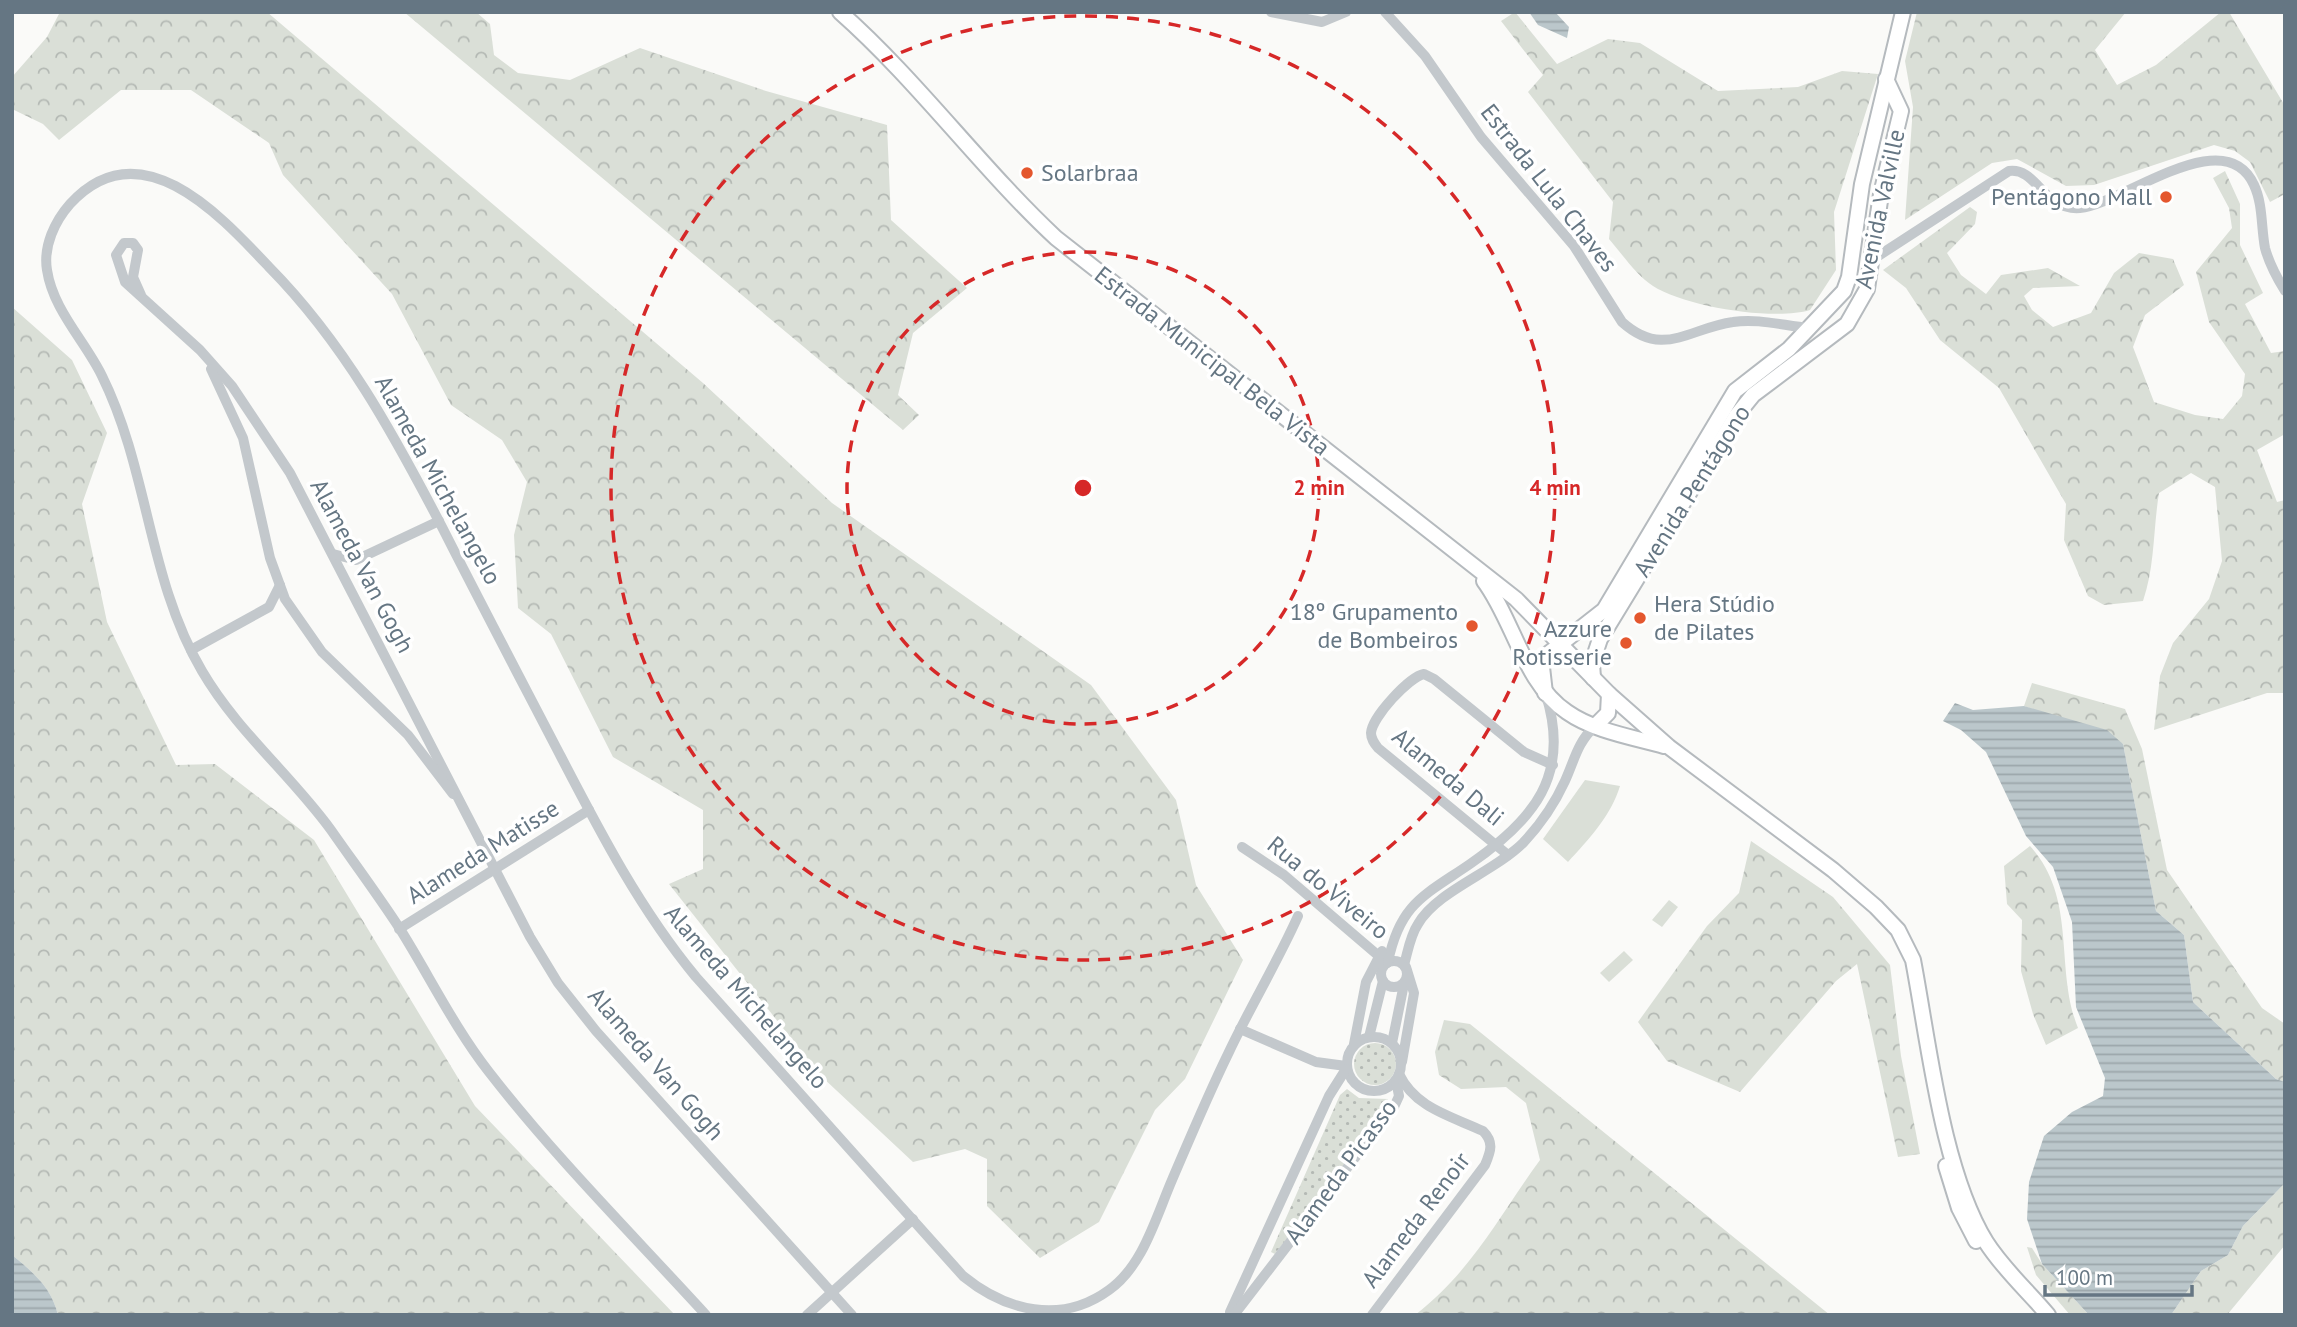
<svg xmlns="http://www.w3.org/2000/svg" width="2297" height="1327" viewBox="0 0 2297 1327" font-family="'PT Sans',sans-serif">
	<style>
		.grass { fill: #dadfd7 }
		.forest { fill: url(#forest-crowns) }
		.garden { fill: url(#garden-dots) }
		.water { fill: url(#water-rules) }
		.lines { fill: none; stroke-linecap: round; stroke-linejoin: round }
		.major-casing { stroke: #b5babe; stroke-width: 18 }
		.minor { stroke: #c3c8cc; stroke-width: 10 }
		.major { stroke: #fff; stroke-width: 14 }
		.ring { fill: none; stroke: #d62828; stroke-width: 3.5; stroke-dasharray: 12 9 }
		.poi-dot { fill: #e4572e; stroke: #fff; stroke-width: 2.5 }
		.labels { text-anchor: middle; stroke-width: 7; stroke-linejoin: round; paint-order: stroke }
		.poi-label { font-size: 24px; fill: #657683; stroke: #fff; text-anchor: end }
		.street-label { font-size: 24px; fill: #657683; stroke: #fff }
		.centre { fill: #d62828; stroke: #fff; stroke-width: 3.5 }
		.ring-label { font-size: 21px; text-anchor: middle; font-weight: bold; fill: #d62828; stroke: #fff; stroke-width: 7; stroke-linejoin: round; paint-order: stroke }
	</style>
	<defs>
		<pattern id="forest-crowns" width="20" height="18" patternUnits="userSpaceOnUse" patternTransform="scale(1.75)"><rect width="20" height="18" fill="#dadfd7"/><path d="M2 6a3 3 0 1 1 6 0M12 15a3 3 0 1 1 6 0" fill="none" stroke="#b4b9b4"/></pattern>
		<pattern id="garden-dots" width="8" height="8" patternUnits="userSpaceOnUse" patternTransform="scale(1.75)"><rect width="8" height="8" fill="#dadfd7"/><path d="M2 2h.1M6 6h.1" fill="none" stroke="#b4b9b4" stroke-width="1.8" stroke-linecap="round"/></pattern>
		<pattern id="water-rules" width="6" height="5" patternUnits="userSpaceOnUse" patternTransform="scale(1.75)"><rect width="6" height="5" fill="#bbc7cb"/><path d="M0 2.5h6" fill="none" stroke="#9ca6aa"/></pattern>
	</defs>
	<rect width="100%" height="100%" fill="#fafaf8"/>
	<g class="grass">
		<path d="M1585,780L1620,786C1611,816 1588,840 1568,862L1543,839Z"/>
		<polygon points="1669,900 1678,907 1662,927 1652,920"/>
		<polygon points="1624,951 1633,960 1609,982 1600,973"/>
	</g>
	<g class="forest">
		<polygon points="60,12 267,12 703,383 832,503 1091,685 1176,800 1196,885 1243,960 1185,1079 1155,1110 1099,1222 1040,1258 987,1206 987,1159 965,1149 913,1162 821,1076 669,884 703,869 703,810 613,757 551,634 518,608 514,535 527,482 502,440 451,405 392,294 283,175 269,143 191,90 121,90 59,140 43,124 12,109 12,77 47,37"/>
		<polygon points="404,12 476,12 490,24 494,55 518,73 570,80 640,48 766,91 887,125 891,220 967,288 913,333 898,395 919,415 903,430"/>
		<path d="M1515,12L1557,64L1608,39L1640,43L1718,91L1798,87L1842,71L1878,74L1834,212L1836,270L1810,310C1774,321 1686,307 1653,286C1637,276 1622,254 1609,239L1613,202L1528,92L1543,75L1501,21Z"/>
		<polygon points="1917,12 2126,12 2095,50 2117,85 2156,65 2221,12 2229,12 2285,106 2285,194 2270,202 2250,162 2235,151 2214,145 2094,185 2066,186 2017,159 1992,163 1905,220 1913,107 1905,61"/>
		<path d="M2225,171L2240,204V245L2263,293L2245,304L2271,353L2285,351V434L2257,450L2277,502L2285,500V693H2267L2154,730L2160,676L2173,643L2209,599L2222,561L2215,487L2191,473L2159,493C2153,530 2155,566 2143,601L2104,605L2088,596L2064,540L2066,504L1999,388L1940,340L1906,288L1883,270L1970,207L1977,212L1975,224L1947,253L1961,275L1986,294L2001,275L2048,268L2080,286L2033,288L2024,296L2032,310L2053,327L2091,313L2114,273L2139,253L2173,259L2184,285L2145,315L2133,347L2154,402L2195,415L2223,419L2242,396L2245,374L2209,322L2196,272L2232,228L2229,208L2213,178Z"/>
		<path d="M12,307L72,360L107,433L82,504L107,622L176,765L215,764L314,840L475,1106L675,1315H58C51,1287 34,1273 12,1255Z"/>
		<polygon points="2032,683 2125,709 2142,749 2167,870 2262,1008 2285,1024 2285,1082 2276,1079 2193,1002 2184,935 2156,911 2123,744 2024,706"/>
		<polygon points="1751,841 1833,897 1890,965 1901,1056 1920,1154 1898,1157 1857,964 1836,981 1740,1092 1667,1061 1638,1022 1707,926 1739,893"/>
		<path d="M2030,846C2078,899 2054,968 2078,1028L2046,1045L2033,1014L2021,971L2022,920L2007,904L2004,866Z"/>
		<path d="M1444,1020L1470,1024L1830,1315H1415C1472,1271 1499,1216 1540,1160L1526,1103L1506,1087L1461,1089L1439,1075L1435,1052Z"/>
		<polygon points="2285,1183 2285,1245 2227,1315 2171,1315 2201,1271 2228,1255 2243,1226"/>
		<polygon points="2027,1247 2032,1248 2042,1264 2089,1315 2070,1315 2036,1275"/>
	</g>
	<g class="garden">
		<circle cx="1375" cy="1064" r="21"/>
		<polygon points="1347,1089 1359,1098 1388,1099 1389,1106 1275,1254 1271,1252 1340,1095"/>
	</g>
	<g class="water">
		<polygon points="1529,12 1555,12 1569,27 1567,38 1538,25"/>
		<polygon points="1955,703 1973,710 2024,706 2107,730 2123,744 2156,911 2184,935 2193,1002 2276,1079 2285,1082 2285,1183 2243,1226 2228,1255 2201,1271 2171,1315 2089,1315 2042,1264 2027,1219 2029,1182 2044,1136 2072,1112 2103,1096 2105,1078 2076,1007 2072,922 2053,867 2026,836 1986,752 1961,730 1943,721"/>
		<path d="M12,1255C34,1273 51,1287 58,1315H12Z"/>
	</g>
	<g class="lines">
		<defs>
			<g id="major">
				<path d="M840,12C918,81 980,167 1056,238L1516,599L1609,694L1669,747L1833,870L1876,907L1898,930L1913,960C1929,1044 1942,1170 1986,1242C2003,1269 2028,1291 2048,1315"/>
				<path d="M1484,581C1514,621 1524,683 1567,712C1594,731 1632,737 1664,746"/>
				<polyline points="1593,678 1592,663 1600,639 1736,416 1753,395 1847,324 1867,289 1881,194 1901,111 1886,79"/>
				<polyline points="1545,693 1542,667 1544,657 1604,610 1735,391 1789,349 1844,291 1849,277 1862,184 1903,12"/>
				<polyline points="1595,726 1608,713 1609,694"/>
				<polyline points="1946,1166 1959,1208 1976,1241"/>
			</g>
		</defs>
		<use href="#major" class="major-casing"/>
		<g class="minor">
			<polyline points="1271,12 1322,22 1346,12"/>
			<path d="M1385,12L1425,56L1481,137L1574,246L1622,322C1663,359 1689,328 1733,322C1758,318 1785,326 1809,328"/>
			<path d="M1872,260L2009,171C2037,167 2043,211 2080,208C2123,204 2225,120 2254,185C2263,204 2261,227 2265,248C2269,263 2277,278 2285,291"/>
			<polyline points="141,295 133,277 138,250 133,243 124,243 116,255 125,282 200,350 232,386 290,473 530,937 558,983 596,1031 852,1315"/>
			<polyline points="211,369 243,438 270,558 285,599 322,652 408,735 453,794"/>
			<polyline points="333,554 356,560 439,521"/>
			<polyline points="191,650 269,607 280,585"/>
			<polyline points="1242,847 1284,875 1387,963"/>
			<path d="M1508,855L1378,748C1374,743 1371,739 1371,733C1372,717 1409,677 1424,674L1434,679L1524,752L1553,765"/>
			<polyline points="399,929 589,810"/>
			<circle cx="1394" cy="974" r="13"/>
			<path d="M1388,962C1400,903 1425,895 1470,864C1534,820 1571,775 1546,695"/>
			<path d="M1404,965C1408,951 1410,936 1418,924C1437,891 1494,872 1523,843C1540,825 1555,803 1565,781C1575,759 1577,743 1595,726"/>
			<polyline points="1240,1029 1316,1062 1346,1066"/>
			<circle cx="1374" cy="1064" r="27"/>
			<polyline points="1369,1037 1383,981"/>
			<polyline points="1392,1043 1404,984"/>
			<polyline points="1354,1044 1366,982 1382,951"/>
			<polyline points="1402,1062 1414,993 1406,967"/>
			<polyline points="1230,1312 1329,1096 1346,1069"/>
			<path d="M706,1315C633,1235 555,1157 489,1072C454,1027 430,977 400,929C378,895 354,863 331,830C291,775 237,731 202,671C148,580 149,471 102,376C85,341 53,310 47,270C43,246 55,221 70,204C140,127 220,215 269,267C344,343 393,433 442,527C480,602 519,676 558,751C599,830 639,908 696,977L963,1276C1006,1311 1061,1325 1109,1290C1143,1266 1156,1217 1172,1180C1190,1138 1208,1095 1228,1054C1250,1007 1277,963 1298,916"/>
			<polyline points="807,1315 913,1219"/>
			<polyline points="1234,1315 1394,1107 1399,1096 1396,1080"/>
			<path d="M1372,1315L1485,1165C1491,1151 1494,1142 1483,1131C1451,1116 1415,1108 1399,1074"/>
		</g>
		<use href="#major" class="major"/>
	</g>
	<g class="ring">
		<circle cx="1083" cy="488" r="236"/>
		<circle cx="1083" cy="488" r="472"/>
	</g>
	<g class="poi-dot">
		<circle cx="1027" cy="173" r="7"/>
		<circle cx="2166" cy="197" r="7"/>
		<circle cx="1640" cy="618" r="7"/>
		<circle cx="1472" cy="626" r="7"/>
		<circle cx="1626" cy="643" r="7"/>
	</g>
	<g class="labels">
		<g class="poi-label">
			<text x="1041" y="181" text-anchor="start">Solarbraa</text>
			<text x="2152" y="205">Pentágono Mall</text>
			<text x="1654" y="612" text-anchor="start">Hera Stúdio<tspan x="1654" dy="28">de Pilates</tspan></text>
			<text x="1458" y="620">18º Grupamento<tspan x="1458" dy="28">de Bombeiros</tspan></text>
			<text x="1612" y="637">Azzure<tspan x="1612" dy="28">Rotisserie</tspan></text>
		</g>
		<g class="street-label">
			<text transform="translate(1549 188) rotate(52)" y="8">Estrada Lula Chaves</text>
			<text transform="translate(1880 209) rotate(-78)" y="8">Avenida Valville</text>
			<text transform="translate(1212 361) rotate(38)" y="8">Estrada Municipal Bela Vista</text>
			<text transform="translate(438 480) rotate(61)" y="8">Alameda Michelangelo</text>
			<text transform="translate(1692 491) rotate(-58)" y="8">Avenida Pentágono</text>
			<text transform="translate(362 566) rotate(62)" y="8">Alameda Van Gogh</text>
			<text transform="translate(1448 777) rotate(40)" y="8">Alameda Dali</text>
			<text transform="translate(483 852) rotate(-32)" y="8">Alameda Matisse</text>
			<text transform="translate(1328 888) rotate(39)" y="8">Rua do Viveiro</text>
			<text transform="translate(746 997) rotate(49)" y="8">Alameda Michelangelo</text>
			<text transform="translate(656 1064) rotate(49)" y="8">Alameda Van Gogh</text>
			<text transform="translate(1341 1172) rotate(-54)" y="8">Alameda Picasso</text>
			<text transform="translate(1416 1220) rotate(-53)" y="8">Alameda Renoir</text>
		</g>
	</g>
	<circle cx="1083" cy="488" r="10" class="centre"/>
	<g class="ring-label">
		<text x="1319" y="495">2 min</text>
		<text x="1555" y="495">4 min</text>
	</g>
	<rect width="2297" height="1327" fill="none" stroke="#657683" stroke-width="28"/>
	<path d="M2045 1285v10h147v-10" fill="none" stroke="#657683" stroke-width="3.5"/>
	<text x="2056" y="1285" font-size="21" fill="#657683" stroke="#ffffff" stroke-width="5" paint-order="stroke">100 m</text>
</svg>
